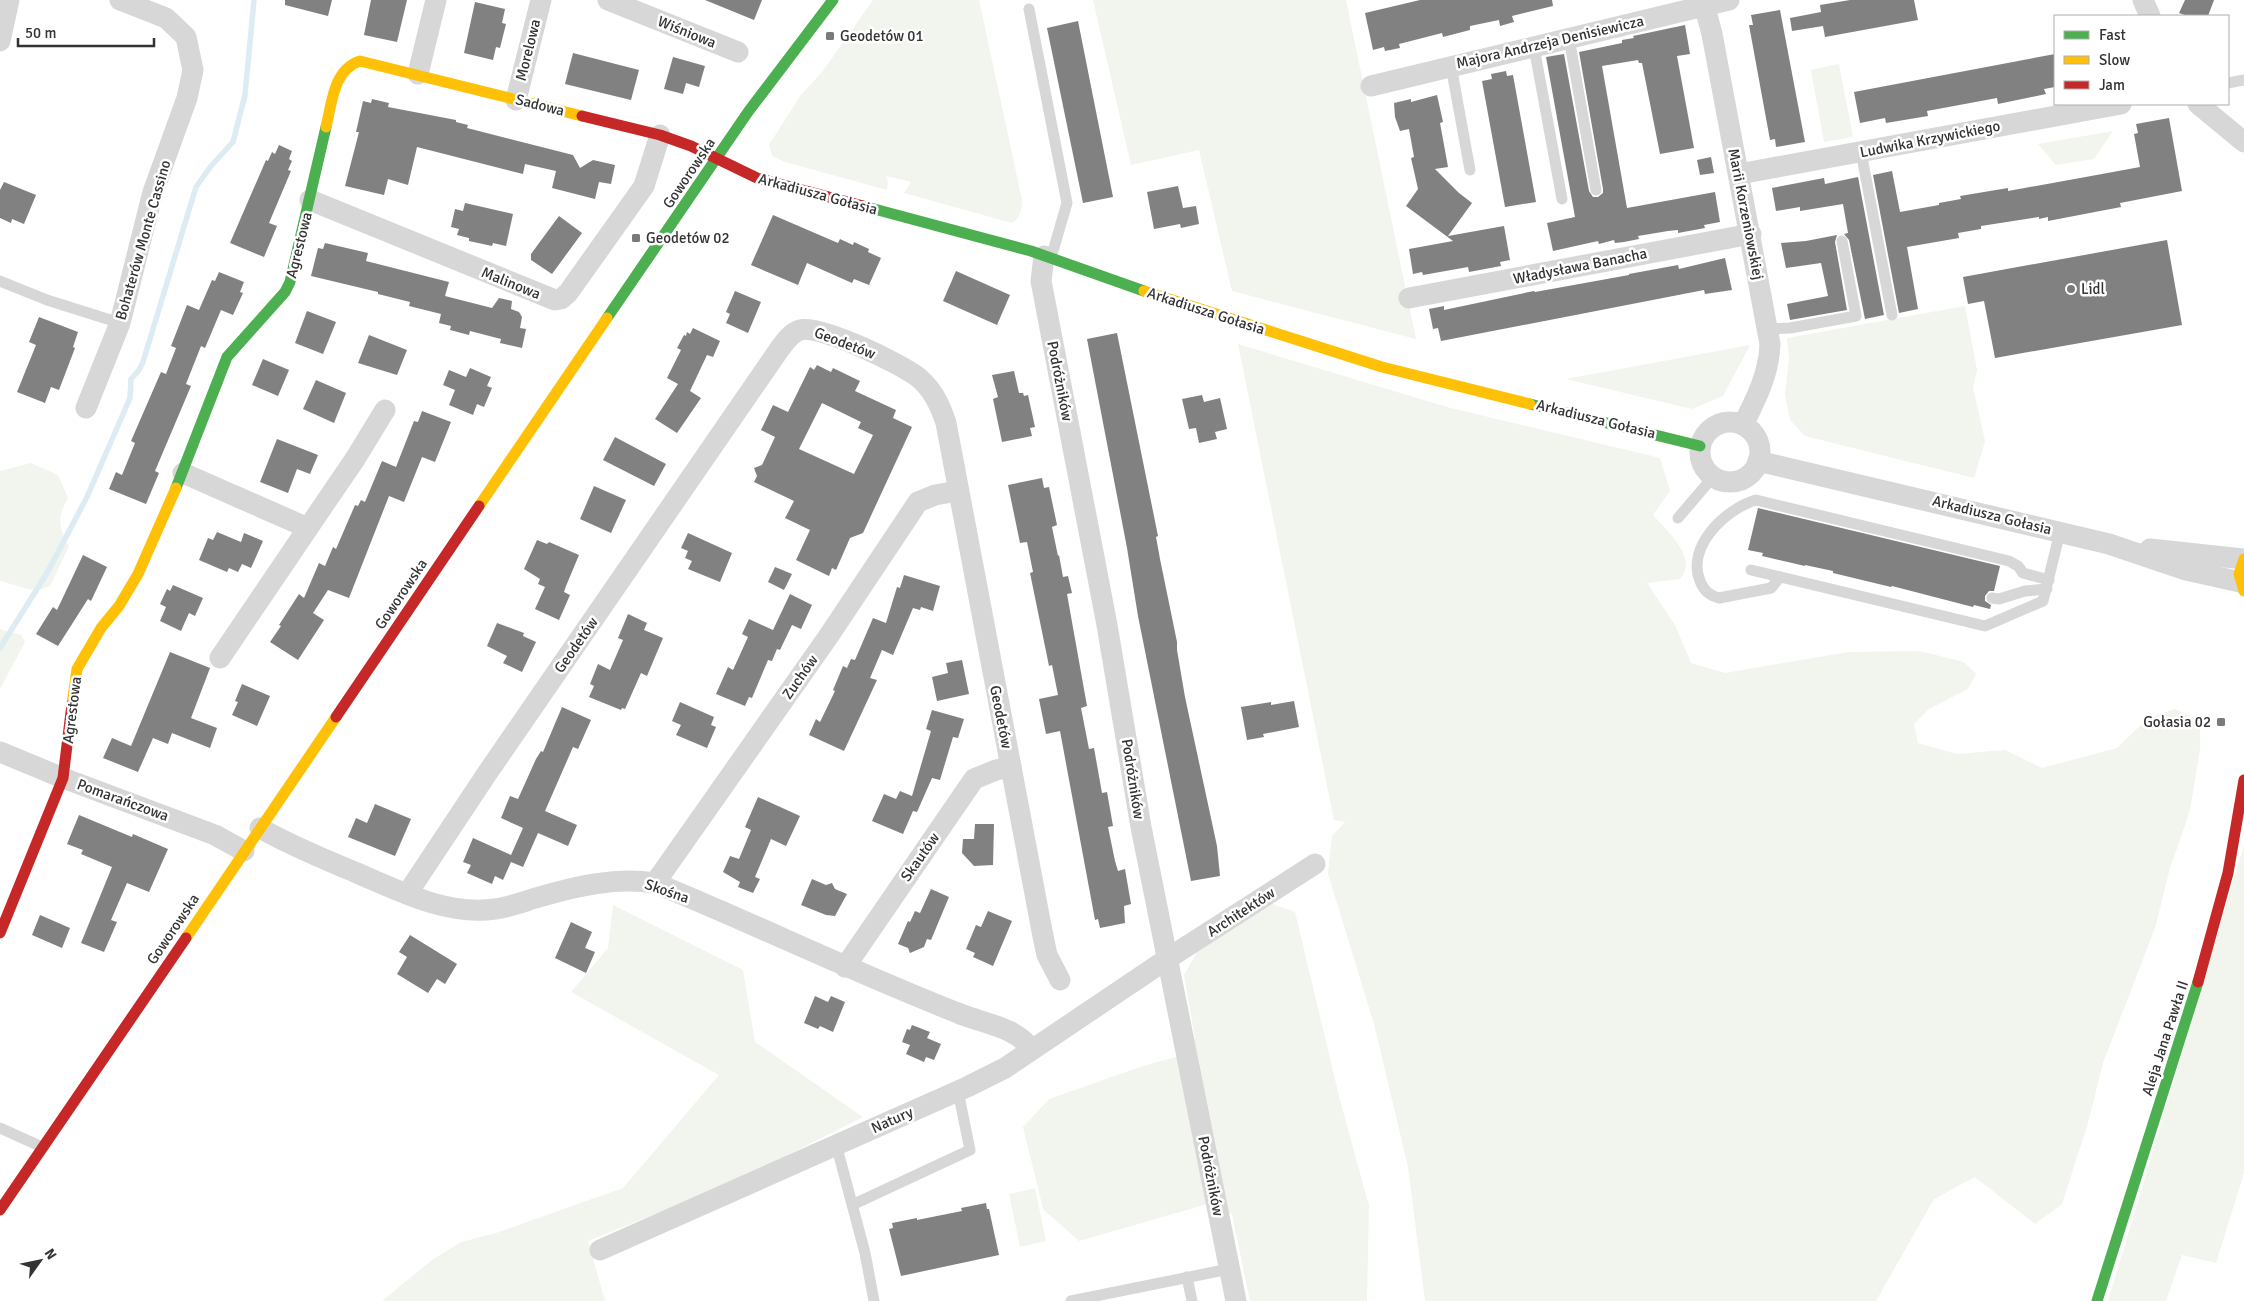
<svg xmlns="http://www.w3.org/2000/svg" width="2244" height="1301" viewBox="0 0 2244 1301" font-family="Signika,sans-serif">
	<style>
		.green { fill: #f1f5ed }
		.lines { fill: none; stroke-linecap: round; stroke-linejoin: round }
		.stream { stroke: #ddebf3; stroke-width: 5.5 }
		.building { fill: #818181; fill-rule: evenodd }
		.lane { stroke: #d7d7d7; stroke-width: 11 }
		.street { stroke: #d7d7d7; stroke-width: 21 }
		.fast { stroke: #4caf50; stroke-width: 11 }
		.slow { stroke: #ffc107; stroke-width: 11 }
		.jam { stroke: #c62828; stroke-width: 11 }
		.poi-dot { fill: #7a7a7a; stroke: #fff; stroke-width: 2 }
		.labels { text-anchor: middle; stroke-width: 5; stroke-linejoin: round; paint-order: stroke }
		.street-label { font-size: 15px; fill: #333; stroke: #fff }
		.poi-label { font-size: 15px; fill: #333; stroke: #fff; text-anchor: start }
	</style>
	<rect width="100%" height="100%" fill="#fff"/>
	<g class="green">
		<path d="M873,0H979L1022,200C1021,211 1021,217 1012,223L904,193L911,182L886,176L888,182L887,190L785,162L772,156L769,145L800,96L822,72Z"/>
		<polygon points="1093,0 1346,0 1416,339 1232,291 1199,150 1131,165"/>
		<polygon points="1839,64 1853,137 1824,142 1811,70"/>
		<polygon points="2113,131 2094,159 2056,165 2038,144"/>
		<polygon points="1965,306 1977,370 1973,387 1985,441 1974,478 1805,436 1790,420 1785,395 1789,359 1787,338"/>
		<path d="M1238,344L1447,407L1660,458L1670,491L1653,515C1667,531 1699,558 1680,579L1647,583L1675,625L1691,663L1725,673L1848,652L1919,651L1964,662L1976,674L1968,689L1929,709L1914,724L1918,743L1957,754L2005,750L2042,768L2117,748L2148,718L2175,709L2200,721V749L2190,811L2170,868L2155,928L2103,1063L2088,1123L2062,1204L2035,1224L1975,1177L1934,1199L1876,1301H1425L1408,1167L1374,1024L1328,874L1332,836L1345,822L1334,820Z"/>
		<polygon points="1750,345 1723,396 1692,409 1566,379"/>
		<path d="M31,463L58,475L68,498C57,518 58,527 69,546L50,586L36,591L0,581V471Z"/>
		<polygon points="0,629 21,635 25,642 0,689"/>
		<polygon points="2244,845 2244,1173 2216,1263 2182,1255 2166,1301 2108,1301"/>
		<polygon points="1269,903 1295,912 1339,1096 1369,1206 1367,1301 1250,1301 1232,1214 1211,1203 1079,1241 1043,1209 1023,1127 1049,1099 1143,1066 1176,1057 1195,1038 1184,975 1197,952"/>
		<polygon points="613,905 743,970 755,1042 863,1117 730,1184 588,1241 605,1301 382,1301 432,1260 461,1242 496,1233 623,1188 719,1075 571,992 608,948"/>
		<polygon points="1035,1188 1046,1241 1020,1247 1009,1194"/>
	</g>
	<g class="lines">
		<polyline class="stream" points="0,648 47,573 87,497 130,398 131,379 139,370 143,362 196,187 211,166 233,142 245,95 254,0"/>
	</g>
	<g class="building">
		<polygon points="285,0 332,0 328,16 285,5"/>
		<polygon points="371,0 407,0 397,42 364,35"/>
		<polygon points="705,0 762,0 754,20"/>
		<polygon points="1420,0 1552,0 1553,6 1512,16 1514,22 1500,26 1499,20 1470,26 1470,30 1443,37 1442,33 1399,44 1400,48 1385,51 1384,47 1373,50 1365,13"/>
		<polygon points="1850,0 1914,0 1918,20 1825,37 1823,26 1792,31 1790,18 1821,12 1820,5"/>
		<polygon points="2185,0 2214,0 2208,16 2188,16 2179,13"/>
		<polygon points="475,2 505,9 502,23 506,24 500,48 496,47 493,60 464,53"/>
		<polygon points="1780,10 1805,142 1776,147 1775,139 1770,140 1749,25 1753,25 1751,15"/>
		<polygon points="1078,21 1113,197 1083,203 1047,28"/>
		<polygon points="1685,25 1690,54 1677,56 1694,148 1660,154 1642,63 1639,63 1638,60 1602,66 1627,208 1715,192 1720,222 1704,225 1705,228 1678,233 1678,230 1668,231 1638,236 1639,239 1624,242 1615,243 1614,240 1599,244 1598,241 1553,251 1547,223 1575,217 1546,57 1564,54 1589,191 1593,197 1598,197 1603,193 1603,189 1579,52 1622,43 1622,40 1634,38 1633,36"/>
		<polygon points="573,53 639,70 631,100 565,84"/>
		<polygon points="2055,54 2055,87 2044,89 2046,94 1998,104 1997,98 1927,111 1928,116 1886,123 1885,118 1860,123 1854,92"/>
		<polygon points="673,57 705,66 699,87 686,83 683,94 664,89"/>
		<polygon points="1506,71 1507,76 1513,75 1536,202 1505,207 1482,81 1492,79 1491,74"/>
		<polygon points="1437,95 1443,122 1440,123 1448,167 1435,169 1459,193 1472,203 1448,236 1504,226 1510,260 1500,262 1501,266 1469,272 1468,267 1423,275 1422,272 1413,274 1409,249 1453,241 1406,206 1418,189 1411,158 1414,157 1409,129 1400,131 1395,117 1394,103 1411,99 1411,102"/>
		<polygon points="372,99 389,103 388,107 456,120 456,122 468,125 467,128 573,155 580,168 593,160 615,165 611,184 599,182 595,199 552,188 556,171 525,164 523,174 417,147 408,185 388,179 384,195 345,186 359,132 356,132 363,101 371,103"/>
		<polygon points="2169,118 2182,191 2120,203 2121,207 2048,221 2048,217 2039,219 2039,217 1981,226 1981,229 1958,233 1959,238 1907,247 1918,309 1899,313 1873,175 1892,171 1900,212 1939,205 1939,203 1961,199 1960,196 2008,188 2008,191 2102,174 2140,167 2134,134 2138,133 2136,124"/>
		<polygon points="279,145 292,151 289,159 292,161 288,170 291,171 269,223 277,226 264,257 230,243 266,160 268,161 272,152 275,154"/>
		<polygon points="1711,157 1714,173 1700,175 1697,160"/>
		<polygon points="1858,177 1884,315 1865,319 1849,240 1844,234 1848,233 1843,204 1800,211 1800,207 1776,211 1772,188 1824,178 1825,184"/>
		<polygon points="4,182 36,195 24,224 12,219 11,223 0,218 0,190"/>
		<polygon points="1178,186 1183,208 1196,206 1199,224 1181,228 1180,224 1154,229 1147,192"/>
		<polygon points="465,203 513,214 506,246 493,243 492,246 469,241 469,238 457,235 459,229 451,227 455,209 463,211"/>
		<polygon points="773,215 838,243 840,239 853,245 854,242 869,249 868,252 881,258 869,285 854,279 852,283 807,263 798,285 751,265"/>
		<polygon points="559,216 582,233 552,274 531,260 531,254"/>
		<polygon points="1837,235 1835,242 1847,310 1790,320 1787,304 1828,296 1821,263 1786,268 1781,243 1806,241"/>
		<polygon points="2167,240 2182,325 1995,358 1984,301 1968,304 1963,277"/>
		<polygon points="325,243 368,253 366,261 449,282 445,296 492,308 499,298 512,301 511,309 519,312 522,317 520,328 526,329 522,348 500,343 501,339 470,331 469,335 450,330 451,326 439,323 441,314 409,306 410,302 378,294 378,292 311,276 318,248 323,249"/>
		<polygon points="1725,258 1732,290 1705,294 1704,290 1441,341 1438,328 1433,329 1429,309 1444,306 1444,310 1534,291 1535,292 1629,275 1629,274 1678,265 1679,269"/>
		<polygon points="956,271 1010,295 997,325 943,301"/>
		<polygon points="219,272 244,282 240,292 243,293 233,315 221,310 205,348 201,346 186,384 191,386 155,471 159,473 146,504 109,489 116,472 122,475 135,443 131,441 161,372 166,374 176,348 171,346 187,305 199,310 212,280 215,281"/>
		<polygon points="735,291 761,302 748,333 726,323 730,314 726,312"/>
		<polygon points="307,311 336,322 323,354 295,343"/>
		<polygon points="39,317 78,332 73,347 75,348 59,390 51,387 45,403 17,392 36,345 29,342"/>
		<polygon points="693,328 720,341 713,357 707,355 690,391 701,398 677,433 655,419 678,384 667,378 681,350 677,348 684,335 686,336 687,332 690,334"/>
		<polygon points="1117,333 1158,536 1156,537 1160,559 1177,642 1177,650 1185,697 1217,846 1220,876 1191,881 1138,616 1127,548 1087,339"/>
		<polygon points="369,335 407,350 397,375 358,363"/>
		<polygon points="263,359 289,370 278,396 252,385"/>
		<path d="M817,365L831,372L833,368L860,381L855,391L896,410L893,418L912,427L863,533L850,538L836,570L832,568L829,576L796,560L810,530L785,518L794,501L754,482L757,476L754,468L762,465L775,437L761,430L773,405L788,412L810,367L814,370ZM822,403L861,422L858,428L873,435L854,474L799,449Z"/>
		<polygon points="470,368 491,377 487,386 492,388 484,407 477,404 473,415 449,405 455,390 443,385 449,370 466,377"/>
		<polygon points="1014,371 1019,393 1023,393 1024,396 1028,395 1035,427 1030,428 1032,436 1002,442 993,399 998,397 992,375"/>
		<polygon points="316,380 346,393 334,423 303,409"/>
		<polygon points="1202,395 1204,402 1220,398 1227,429 1215,432 1217,439 1199,443 1196,428 1189,429 1182,399"/>
		<polygon points="422,411 451,422 435,462 422,457 404,502 389,496 349,598 328,590 313,613 324,620 298,660 270,642 281,626 279,625 299,594 304,598 319,563 325,566 333,547 336,549 355,505 358,506 361,500 365,502 382,461 396,467 414,421 418,422"/>
		<polygon points="615,437 666,464 654,486 603,460"/>
		<polygon points="277,439 318,455 310,474 297,469 288,493 260,482"/>
		<polygon points="1042,478 1044,488 1049,487 1057,525 1052,527 1058,556 1059,555 1063,577 1068,576 1072,593 1067,594 1087,706 1081,708 1089,749 1094,748 1102,793 1107,792 1113,826 1108,827 1115,861 1118,871 1125,869 1131,904 1124,906 1125,923 1100,928 1098,919 1095,920 1060,731 1046,734 1039,699 1058,695 1052,665 1049,666 1030,573 1033,572 1027,542 1020,543 1008,485"/>
		<polygon points="594,486 626,500 611,533 580,519"/>
		<polygon points="1758,508 2000,566 1994,591 1989,591 1985,596 1985,601 1991,605 1990,609 1974,605 1973,607 1892,586 1891,587 1833,573 1833,571 1805,565 1805,566 1762,556 1763,553 1748,550"/>
		<polygon points="217,532 241,542 244,533 263,541 251,568 242,564 238,572 229,568 227,572 199,560 208,538 213,540"/>
		<polygon points="688,533 732,553 720,582 688,569 692,561 685,558 688,551 681,548"/>
		<polygon points="537,540 547,544 549,542 579,555 566,586 564,592 570,595 559,620 535,609 545,587 538,584 540,579 524,569"/>
		<polygon points="83,555 107,567 91,601 88,599 58,646 36,634 53,607 57,610"/>
		<polygon points="775,567 792,574 784,590 768,582"/>
		<polygon points="904,575 940,586 933,611 921,607 920,610 913,608 893,655 882,650 870,678 877,680 844,751 809,735 816,719 820,722 835,691 833,690 843,666 847,668 851,659 855,660 873,618 886,623 897,587 900,588"/>
		<polygon points="173,585 203,598 195,616 189,613 181,631 160,621 166,607 160,604 167,589 170,591"/>
		<polygon points="790,594 812,605 801,629 792,625 780,650 777,649 772,661 768,660 752,698 749,697 745,706 716,694 728,667 733,670 748,637 742,634 749,619 773,630"/>
		<polygon points="628,614 647,623 644,630 663,638 647,676 641,673 625,709 622,708 621,710 589,697 594,686 590,684 598,664 610,670 623,640 618,638"/>
		<polygon points="497,623 524,633 523,636 536,642 522,672 503,663 507,656 487,646"/>
		<polygon points="170,652 210,668 191,718 217,728 210,748 172,733 168,744 153,738 138,772 103,758 112,738 131,746"/>
		<polygon points="962,660 969,694 937,701 932,677 948,673 946,663"/>
		<polygon points="242,684 270,696 257,726 232,715 238,702 235,701"/>
		<polygon points="1294,701 1299,727 1263,734 1264,737 1247,740 1241,707 1271,702 1271,705"/>
		<polygon points="680,702 714,717 711,725 716,727 707,748 676,735 681,725 672,721"/>
		<polygon points="562,707 591,720 578,749 573,747 545,811 577,825 568,846 538,833 523,867 511,862 503,880 495,876 492,884 467,873 471,865 463,862 473,838 511,855 523,828 501,818 510,796 518,799 536,759 541,751 543,752"/>
		<polygon points="932,710 964,719 958,738 953,737 940,780 932,778 917,812 913,811 903,834 872,821 884,794 896,799 900,791 912,796 931,731 926,729"/>
		<polygon points="758,797 800,816 786,846 771,839 755,877 760,879 753,893 738,887 740,882 723,872 730,856 739,859 751,830 745,827"/>
		<polygon points="375,804 411,819 395,856 348,837 356,818 367,823"/>
		<polygon points="79,815 132,837 133,834 168,849 149,892 127,883 111,920 117,922 104,952 81,943 112,867 81,854 83,850 67,844"/>
		<polygon points="975,824 994,824 993,865 974,866 962,853 963,839 974,839"/>
		<polygon points="812,879 826,885 832,883 835,889 847,894 835,916 826,915 801,905"/>
		<polygon points="931,889 949,897 931,940 927,939 924,947 910,953 908,948 898,944 908,921 910,922 915,911 920,913"/>
		<polygon points="988,911 1012,921 993,966 973,957 975,953 966,949 976,925 981,927"/>
		<polygon points="40,915 70,928 62,948 32,935"/>
		<polygon points="571,922 592,932 585,948 595,952 586,973 555,958"/>
		<polygon points="410,935 457,964 445,984 437,979 428,993 397,974 407,957 399,952"/>
		<polygon points="815,996 828,1002 831,996 845,1002 833,1032 820,1026 818,1029 804,1023"/>
		<polygon points="912,1025 930,1032 927,1038 941,1044 934,1060 926,1057 924,1062 906,1054 910,1045 902,1042 907,1029 910,1030"/>
		<polygon points="986,1203 987,1209 989,1209 999,1255 901,1276 889,1229 893,1228 892,1223 917,1218 917,1220 962,1211 961,1208"/>
	</g>
	<g class="lines">
		<g class="lane">
			<polyline points="1029,9 1067,203 1051,258"/>
			<polyline points="1569,38 1596,190"/>
			<polyline points="1534,47 1562,199"/>
			<polyline points="1451,66 1470,170"/>
			<polyline points="2228,83 2244,80"/>
			<polyline points="1861,152 1892,315"/>
			<polyline points="0,281 47,300 120,323"/>
			<polyline points="1767,329 1790,328 1856,316 1842,241"/>
			<polyline points="1678,518 1713,477"/>
			<polyline points="1751,570 1985,626 2043,601 2060,532"/>
			<path d="M1780,577L1771,588L1719,598C1709,595 1704,591 1700,581C1686,547 1725,509 1756,500L2009,561L2018,566L2023,573L2049,580"/>
			<polyline points="1992,598 1999,599 2025,591 2047,589"/>
			<polyline points="0,1128 42,1147"/>
			<polyline points="836,1144 865,1253 874,1301"/>
			<polyline points="852,1205 970,1150 958,1091"/>
			<polyline points="1187,1277 1192,1301"/>
			<polyline points="1071,1301 1229,1269"/>
		</g>
		<g class="street">
			<polyline points="608,0 738,52"/>
			<path d="M1703,0L1712,34L1770,344C1769,374 1756,399 1743,425"/>
			<polyline points="2143,0 2150,16"/>
			<polyline points="0,41 9,0"/>
			<polyline points="418,74 436,0"/>
			<polyline points="1371,86 1729,0"/>
			<polyline points="516,100 541,0"/>
			<polyline points="2198,104 2244,142"/>
			<polyline points="1739,174 2121,104"/>
			<polyline points="310,200 555,300 561,299 568,293 644,186 660,135"/>
			<polyline points="1044,256 1041,281 1107,625 1141,827 1236,1301"/>
			<polyline points="1409,298 1751,234"/>
			<polyline points="86,408 120,323 153,192 187,98 193,70 186,37 166,18 120,0"/>
			<circle cx="1730" cy="452" r="30"/>
			<polyline points="1758,461 2109,544 2186,570 2240,582"/>
			<polyline points="183,473 308,528 355,459 385,410"/>
			<polyline points="2150,549 2244,559"/>
			<polyline points="220,658 308,528"/>
			<polyline points="0,752 63,778 215,835 244,851"/>
			<path d="M260,828C291,846 324,859 357,873C399,891 447,916 495,909C510,907 525,901 539,897C578,886 615,877 655,883C757,925 856,973 958,1013C981,1023 1017,1027 1031,1049"/>
			<polyline points="655,883 828,637 918,502 935,495 958,491"/>
			<path d="M407,894L488,772L774,357C780,349 789,333 800,330C819,324 902,364 919,378C933,390 940,405 946,423L1042,931L1047,955L1060,980"/>
			<polyline points="845,967 974,779 996,770 1011,767"/>
			<polyline points="600,1250 967,1087 1005,1068 1167,959 1315,864"/>
		</g>
		<g class="fast">
			<polyline points="863,206 1031,251 1144,291"/>
			<polyline points="607,318 748,112 833,0"/>
			<polyline points="1530,404 1700,446"/>
			<polyline points="176,488 227,357 285,292 290,282 326,127"/>
			<polyline points="2097,1301 2198,982"/>
		</g>
		<g class="slow">
			<path d="M326,127C332,103 333,70 360,61L582,116"/>
			<polyline points="1144,291 1382,367 1530,404"/>
			<polyline points="479,506 607,318"/>
			<polyline points="2244,559 2239,574 2244,591"/>
			<polyline points="72,704 77,669 101,628 119,606 138,574 176,488"/>
			<polyline points="186,938 336,717"/>
		</g>
		<g class="jam">
			<polyline points="582,116 660,135 691,146 757,178 863,206"/>
			<polyline points="336,717 479,506"/>
			<polyline points="0,933 63,778 72,704"/>
			<polyline points="2198,982 2228,873 2244,780"/>
			<polyline points="0,1210 186,938"/>
		</g>
	</g>
	<g class="poi-dot">
		<rect x="825" y="31" width="10" height="10" rx="2.5"/>
		<rect x="631" y="233" width="10" height="10" rx="2.5"/>
		<circle cx="2071" cy="289" r="5"/>
		<rect x="2216" y="717" width="10" height="10" rx="2.5"/>
	</g>
	<g class="labels">
		<g class="street-label">
			<text transform="translate(687 32) rotate(22)" y="5">Wiśniowa</text>
			<text transform="translate(1550 42) rotate(-13)" y="5">Majora Andrzeja Denisiewicza</text>
			<text transform="translate(528 50) rotate(-76)" y="5">Morelowa</text>
			<text transform="translate(540 105) rotate(14)" y="5">Sadowa</text>
			<text transform="translate(1930 139) rotate(-11)" y="5">Ludwika Krzywickiego</text>
			<text transform="translate(689 173) rotate(-56)" y="5">Goworowska</text>
			<text transform="translate(818 194) rotate(15)" y="5">Arkadiusza Gołasia</text>
			<text transform="translate(1746 214) rotate(79)" y="5">Marii Korzeniowskiej</text>
			<text transform="translate(143 240) rotate(-74)" y="5">Bohaterów Monte Cassino</text>
			<text transform="translate(299 245) rotate(-76)" y="5">Agrestowa</text>
			<text transform="translate(1580 266) rotate(-11)" y="5">Władysława Banacha</text>
			<text transform="translate(511 283) rotate(22)" y="5">Malinowa</text>
			<text transform="translate(1206 311) rotate(18)" y="5">Arkadiusza Gołasia</text>
			<text transform="translate(845 343) rotate(21)" y="5">Geodetów</text>
			<text transform="translate(1060 381) rotate(79)" y="5">Podróżników</text>
			<text transform="translate(1596 419) rotate(14)" y="5">Arkadiusza Gołasia</text>
			<text transform="translate(1992 515) rotate(14)" y="5">Arkadiusza Gołasia</text>
			<text transform="translate(401 594) rotate(-56)" y="5">Goworowska</text>
			<text transform="translate(576 645) rotate(-55)" y="5">Geodetów</text>
			<text transform="translate(800 677) rotate(-55)" y="5">Zuchów</text>
			<text transform="translate(72 710) rotate(-83)" y="5">Agrestowa</text>
			<text transform="translate(1001 717) rotate(79)" y="5">Geodetów</text>
			<text transform="translate(1133 779) rotate(81)" y="5">Podróżników</text>
			<text transform="translate(123 800) rotate(20)" y="5">Pomarańczowa</text>
			<text transform="translate(920 857) rotate(-55)" y="5">Skautów</text>
			<text transform="translate(667 891) rotate(19)" y="5">Skośna</text>
			<text transform="translate(1241 912) rotate(-33)" y="5">Architektów</text>
			<text transform="translate(173 929) rotate(-56)" y="5">Goworowska</text>
			<text transform="translate(2165 1038) rotate(-72)" y="5">Aleja Jana Pawła II</text>
			<text transform="translate(892 1120) rotate(-24)" y="5">Natury</text>
			<text transform="translate(1211 1176) rotate(79)" y="5">Podróżników</text>
		</g>
		<g class="poi-label">
			<text x="840" y="41">Geodetów 01</text>
			<text x="646" y="243">Geodetów 02</text>
			<text x="2081" y="294">Lidl</text>
			<text x="2211" y="727" text-anchor="end">Gołasia 02</text>
		</g>
	</g>
	<rect x="2054" y="15" width="175" height="90" fill="#ffffff" stroke="#adadad"/>
	<rect x="2064" y="31" width="25" height="8" fill="#4caf50" stroke="#adadad"/>
	<text x="2099" y="40" font-size="15" fill="#333333">Fast</text>
	<rect x="2064" y="56" width="25" height="8" fill="#ffc107" stroke="#adadad"/>
	<text x="2099" y="65" font-size="15" fill="#333333">Slow</text>
	<rect x="2064" y="81" width="25" height="8" fill="#c62828" stroke="#adadad"/>
	<text x="2099" y="90" font-size="15" fill="#333333">Jam</text>
	<g transform="translate(40 1261) rotate(57)" stroke="#ffffff" stroke-width="4" paint-order="stroke">
	<path d="M0-4L9 19L0 12L-9 19Z" fill="#333333"/>
	<text y="-8" font-size="14" font-weight="bold" text-anchor="middle" fill="#333333">N</text>
	</g>
	<path d="M18 38v8h136v-8" fill="none" stroke="#333333" stroke-width="2.5"/>
	<text x="25" y="38" font-size="15" fill="#333333" stroke="#ffffff" stroke-width="4" paint-order="stroke">50 m</text>
</svg>
